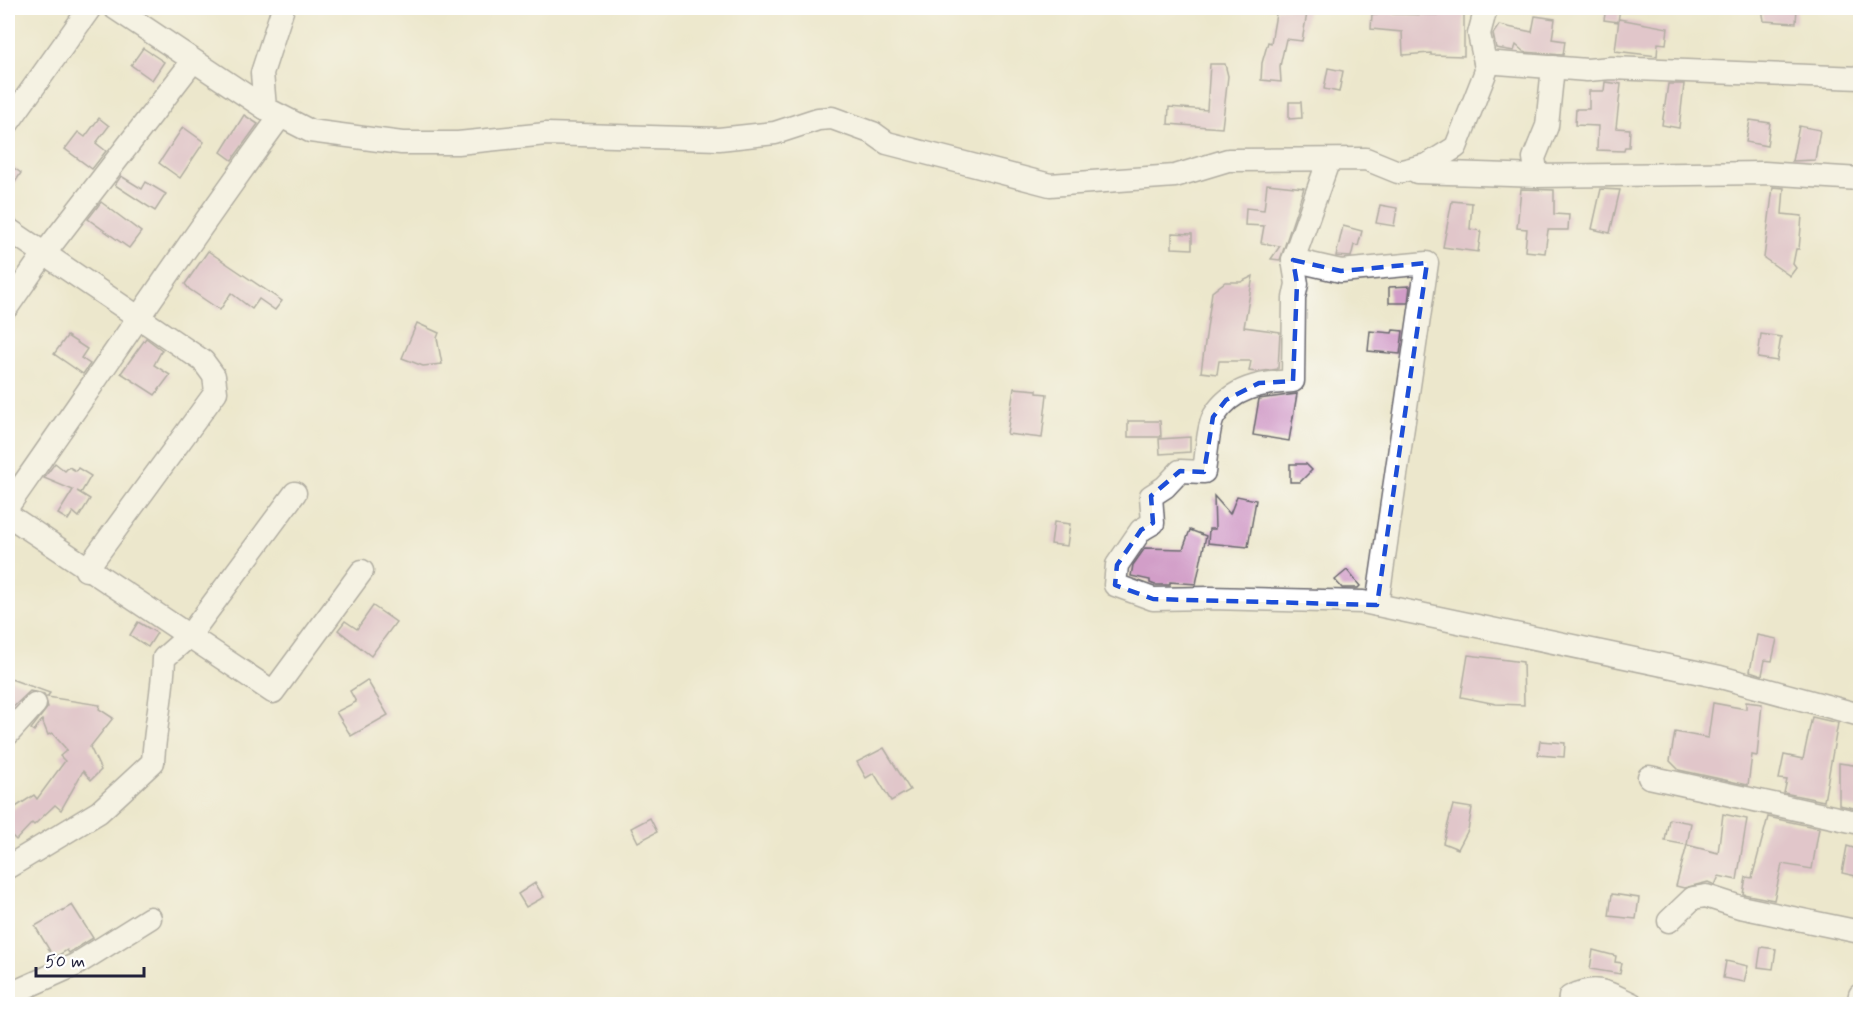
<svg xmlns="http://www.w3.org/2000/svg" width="1868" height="1012" viewBox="0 0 1868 1012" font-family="Mynerve,sans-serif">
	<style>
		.building { fill: #d29ec8 }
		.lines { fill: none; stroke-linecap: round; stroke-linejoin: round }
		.minor-casing { stroke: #69676e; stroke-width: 25 }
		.minor { stroke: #fff; stroke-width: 22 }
		.marked { fill: none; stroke: #1d4ed8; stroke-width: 4.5; stroke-dasharray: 12 8; stroke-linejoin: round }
	</style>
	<rect width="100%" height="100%" fill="#fff"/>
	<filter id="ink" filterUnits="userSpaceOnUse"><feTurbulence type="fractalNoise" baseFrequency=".0167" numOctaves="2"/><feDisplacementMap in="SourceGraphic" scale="12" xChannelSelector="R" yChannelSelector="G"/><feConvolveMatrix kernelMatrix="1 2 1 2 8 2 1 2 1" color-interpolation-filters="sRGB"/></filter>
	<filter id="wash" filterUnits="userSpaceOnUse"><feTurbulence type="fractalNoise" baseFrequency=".008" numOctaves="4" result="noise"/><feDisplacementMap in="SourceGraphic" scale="24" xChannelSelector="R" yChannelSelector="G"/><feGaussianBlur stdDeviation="1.35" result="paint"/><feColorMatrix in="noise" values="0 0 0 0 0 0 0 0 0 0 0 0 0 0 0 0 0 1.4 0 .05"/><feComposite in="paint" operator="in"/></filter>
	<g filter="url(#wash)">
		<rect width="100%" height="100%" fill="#ece7cc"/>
		<g id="blocks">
			<g class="building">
				<polygon points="1277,8 1308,8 1302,41 1286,39 1280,66 1281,82 1261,80 1262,63 1268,42 1271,43"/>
				<polygon points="1378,8 1395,8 1393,14 1439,15 1440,8 1464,9 1464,56 1431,55 1431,53 1403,55 1402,32 1371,29 1372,14 1377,15"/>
				<polygon points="1606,8 1620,8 1618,22 1604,20"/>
				<polygon points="1762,8 1797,8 1796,23 1764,21"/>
				<polygon points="1535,16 1555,19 1552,39 1565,41 1563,55 1524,52 1516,45 1514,51 1496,48 1493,34 1499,25 1532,32"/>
				<polygon points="1619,19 1668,28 1666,44 1658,43 1657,56 1615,51"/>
				<polygon points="143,48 164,62 152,80 131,65"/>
				<polygon points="1210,64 1225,64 1228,76 1222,128 1168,124 1169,107 1207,110"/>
				<polygon points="1328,68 1343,71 1339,92 1324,89"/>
				<polygon points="1605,82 1621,84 1616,128 1630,129 1629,147 1625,147 1624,151 1597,150 1598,126 1575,125 1576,109 1589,109 1589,91 1604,91"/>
				<polygon points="1668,84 1684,84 1679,128 1662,125"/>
				<polygon points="1289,102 1301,102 1302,118 1289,119"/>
				<polygon points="244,115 258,124 232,160 221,152"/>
				<polygon points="99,118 109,126 96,143 106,151 92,169 65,149 78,132 85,137"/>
				<polygon points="1750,120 1770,123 1767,146 1746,142"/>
				<polygon points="1799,126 1820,130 1815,160 1792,161"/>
				<polygon points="183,127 204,142 180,178 159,163"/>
				<polygon points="8,164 21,173 8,193"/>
				<polygon points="121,176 142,189 146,182 166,194 155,211 115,185"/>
				<polygon points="1267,184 1304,188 1280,260 1271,259 1280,246 1261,243 1264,226 1245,225 1246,208 1264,210"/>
				<polygon points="1773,187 1784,188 1782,214 1802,216 1799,249 1796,249 1793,264 1796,268 1790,276 1764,258"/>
				<polygon points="1521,189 1554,190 1554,214 1569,215 1568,230 1548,230 1545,253 1525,251 1527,229 1517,228"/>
				<polygon points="1601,189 1620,190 1610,233 1592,229"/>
				<polygon points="1452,201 1472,203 1470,229 1481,231 1478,252 1443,247"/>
				<polygon points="101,202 141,232 129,248 88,219"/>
				<polygon points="1380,205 1397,208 1394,226 1376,223"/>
				<polygon points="1343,226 1362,231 1358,246 1354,245 1351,257 1336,256"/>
				<polygon points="1172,233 1192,234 1192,249 1172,248"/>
				<polygon points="208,251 282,301 275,310 259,299 252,309 231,293 220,310 189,289 185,284"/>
				<polygon points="1253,276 1244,327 1280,332 1278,369 1257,372 1249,371 1251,361 1219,361 1217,374 1201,372 1212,292 1225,282 1241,282"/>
				<polygon points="1410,286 1408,303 1389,303 1389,287"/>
				<polygon points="417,323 439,333 437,338 442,364 423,366 402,358"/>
				<polygon points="1393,330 1403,331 1400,354 1368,351 1370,331 1392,333"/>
				<polygon points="1761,334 1781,337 1777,361 1758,358"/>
				<polygon points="67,336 87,349 81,358 90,364 83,374 54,354"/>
				<polygon points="146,338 162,350 154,365 170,375 155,395 121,373"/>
				<polygon points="1014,388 1037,390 1037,393 1047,394 1042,438 1007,434"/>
				<polygon points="1297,394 1289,441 1253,435 1259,399"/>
				<polygon points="1128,421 1160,421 1161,437 1128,437"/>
				<polygon points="1190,437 1190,452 1160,454 1159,439"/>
				<polygon points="55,463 65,471 69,467 76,471 78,468 91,476 81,493 77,491 90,499 79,517 73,512 68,520 58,514 73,490 44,478"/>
				<polygon points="1290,464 1306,464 1312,470 1300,482 1290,482"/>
				<polygon points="1214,496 1230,514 1237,496 1256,500 1248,547 1208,543 1209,529 1215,529"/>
				<polygon points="1054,522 1070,524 1067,546 1051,544"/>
				<polygon points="1190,530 1206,536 1196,584 1170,582 1170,585 1155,585 1150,583 1150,580 1131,576 1133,565 1145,548 1183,549"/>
				<polygon points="1347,570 1360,586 1358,588 1342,588 1335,580"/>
				<polygon points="373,606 396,622 371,656 338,630 345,621 357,629"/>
				<polygon points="138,622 157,633 148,647 130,635"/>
				<polygon points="1757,635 1777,639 1772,661 1765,660 1762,675 1750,671"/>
				<polygon points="1468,655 1523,662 1524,705 1496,704 1461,697"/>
				<polygon points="8,678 50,693 47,697 100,705 99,709 113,718 90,747 101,770 91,780 83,771 61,810 55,805 34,825 32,823 16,840 8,832 8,812 34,795 37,799 65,761 60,756 67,750 52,733 48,735 42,720 34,731 31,729 48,707 44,694 30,691 8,712"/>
				<polygon points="367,680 388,715 351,736 336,712 356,702 350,691"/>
				<polygon points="1746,702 1762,704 1757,756 1752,755 1748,785 1679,770 1670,761 1675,732 1708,738 1713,703 1746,709"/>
				<polygon points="1812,717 1838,723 1824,801 1784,793 1787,780 1779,779 1784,755 1803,759"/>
				<polygon points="1540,741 1565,743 1564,757 1538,755"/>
				<polygon points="884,748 910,790 891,801 874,773 866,778 857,762"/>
				<polygon points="1839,763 1860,766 1859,809 1839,805"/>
				<polygon points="1453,805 1472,808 1468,830 1458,849 1443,843"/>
				<polygon points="1723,814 1747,819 1737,880 1719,876 1715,885 1708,882 1684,888 1676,886 1687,845 1718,853"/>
				<polygon points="1768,817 1819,828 1812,869 1782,864 1774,900 1743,894 1746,877 1752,878"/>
				<polygon points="650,818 657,832 638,842 631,828"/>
				<polygon points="1669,819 1691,823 1687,845 1665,841"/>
				<polygon points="1847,846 1860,850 1856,876 1842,873"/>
				<polygon points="535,883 544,897 526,907 518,894"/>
				<polygon points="1612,894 1639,898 1636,919 1609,916"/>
				<polygon points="72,905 93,938 69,953 67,950 54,958 35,926"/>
				<polygon points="1761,947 1776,949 1773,969 1758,967"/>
				<polygon points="1593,950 1616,956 1615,962 1622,963 1620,974 1590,969"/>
				<polygon points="1726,961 1748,966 1744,982 1723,978"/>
			</g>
		</g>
	</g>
	<g filter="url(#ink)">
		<use href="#blocks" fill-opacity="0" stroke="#69676e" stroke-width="1.5"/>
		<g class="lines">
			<defs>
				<g id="minor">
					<polyline points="115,8 265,108"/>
					<polyline points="283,8 262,73 265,108 310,131 402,143 458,143 546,134 719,139 775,133 818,119 832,118 873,133 887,143 1050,185 1175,176 1228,160 1366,159 1398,172 1427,165 1456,147 1486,71 1485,62"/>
					<polyline points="1486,8 1479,34 1485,62 1587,70 1611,68 1860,78"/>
					<polyline points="8,123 90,8"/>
					<path d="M1328,162L1293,260L1297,284L1294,298L1293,381C1261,383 1232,387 1214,416C1208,426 1206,459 1204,472L1180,471L1165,487L1151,496L1153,523L1141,530L1117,565L1115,585L1153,599L1210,598L1363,602L1720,677L1860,715"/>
					<polyline points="1417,172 1537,176 1534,158 1547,126 1553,67"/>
					<polyline points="1537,176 1764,173 1860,179"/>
					<polyline points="8,229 203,361 214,376 216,392 86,570"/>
					<polyline points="1293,260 1341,271 1427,263 1377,605"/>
					<polyline points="8,306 44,254 193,61"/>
					<path d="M8,506C99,377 186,245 280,117"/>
					<polyline points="8,515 273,692 362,571"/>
					<polyline points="8,734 35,704"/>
					<polyline points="1649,777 1860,823"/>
					<path d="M8,867L99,812L153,762C155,727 163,693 164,658L189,636L295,493"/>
					<polyline points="1669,921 1693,898 1706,896 1740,907 1860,932"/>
					<polyline points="8,995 75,965 150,918"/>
					<path d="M1569,1004L1570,997C1597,984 1607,992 1632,1004"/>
					<polyline points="1858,1004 1860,995"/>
				</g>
			</defs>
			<use href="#minor" class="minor-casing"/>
			<use href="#minor" class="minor"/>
		</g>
	</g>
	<path d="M0 0H1868V1012H0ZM1293,260L1341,271L1427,263L1377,605L1153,599L1115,585L1117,565L1141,530L1153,523L1151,496L1180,471L1204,472L1213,417L1226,400L1259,383L1293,381L1297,284Z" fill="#ece7cc" fill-opacity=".55" fill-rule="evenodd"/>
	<path class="marked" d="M1293,260L1341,271L1427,263L1377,605L1153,599L1115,585L1117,565L1141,530L1153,523L1151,496L1180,471L1204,472L1213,417L1226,400L1259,383L1293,381L1297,284Z"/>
	<rect width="1868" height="1012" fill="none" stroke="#fff" stroke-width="30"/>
	<path d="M36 967v9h108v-9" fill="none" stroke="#22223b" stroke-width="3"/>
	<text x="45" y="967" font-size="18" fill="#22223b" stroke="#ffffff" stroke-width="4.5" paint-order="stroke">50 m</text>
</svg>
